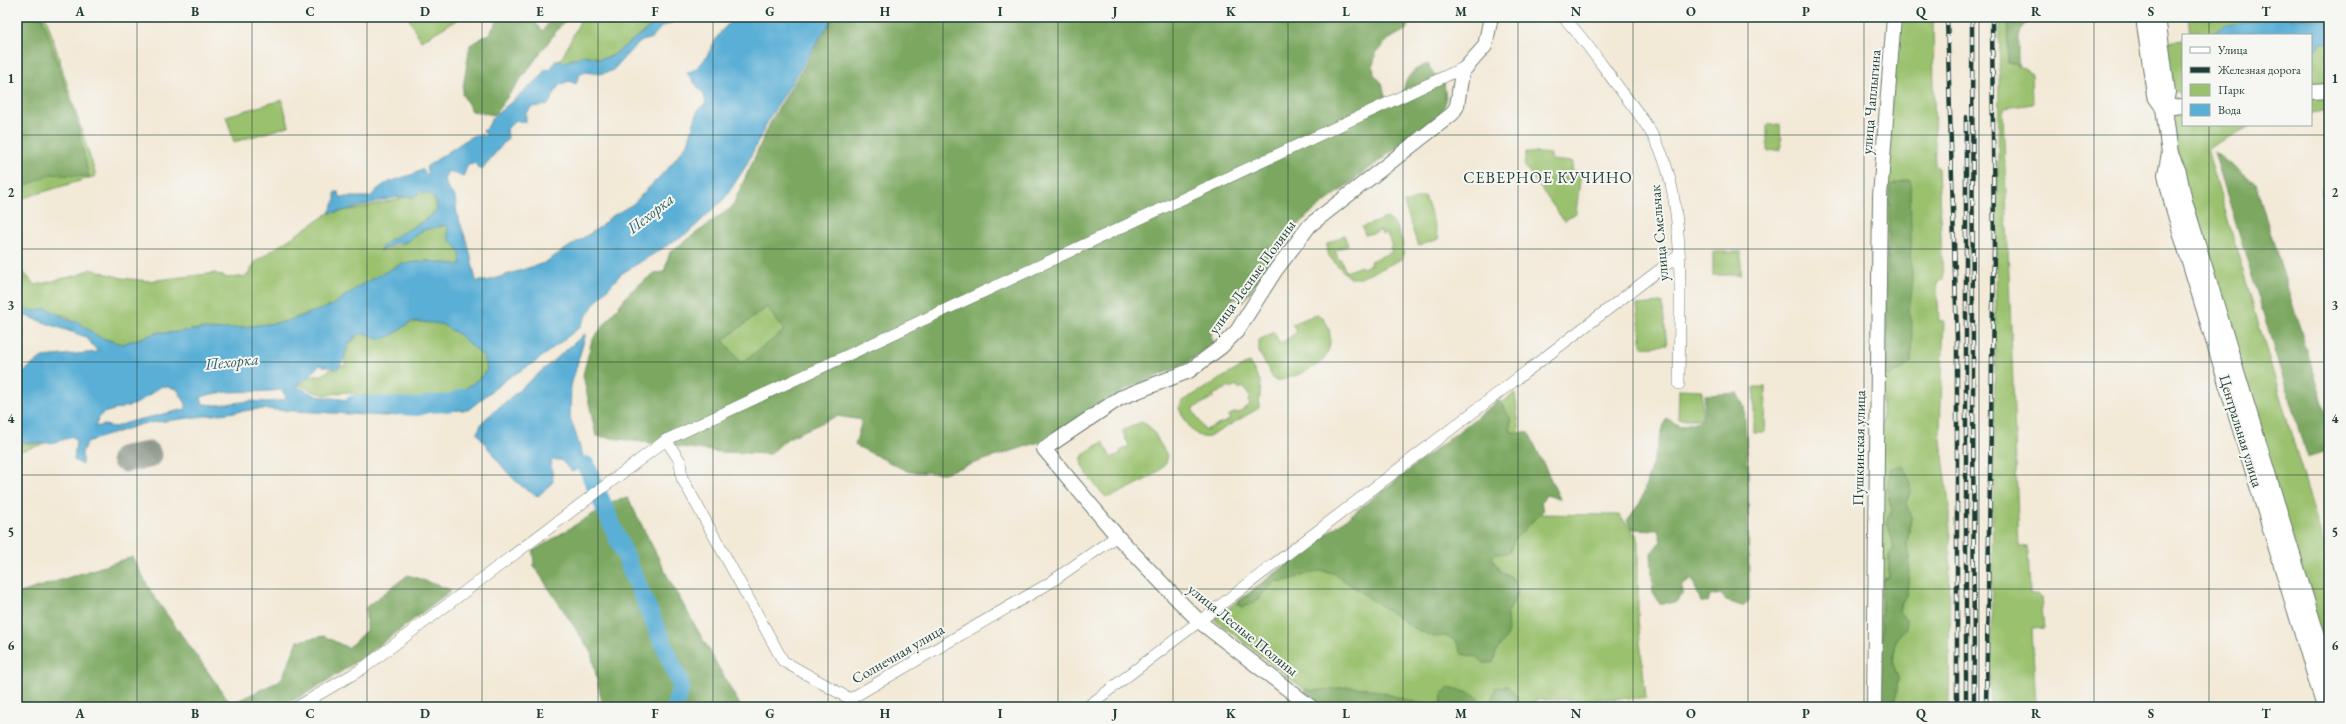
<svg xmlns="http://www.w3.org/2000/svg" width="2346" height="724" viewBox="0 0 2346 724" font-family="'EB Garamond',serif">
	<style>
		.green { fill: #9ac16d; stroke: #5c7f50; fill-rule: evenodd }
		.forest { fill: #7ba760; stroke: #4d724a; fill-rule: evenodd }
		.water { fill: #5aafd6; stroke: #3c7685; fill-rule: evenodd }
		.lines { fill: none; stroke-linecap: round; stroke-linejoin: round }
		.river { stroke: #5aafd6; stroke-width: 18 }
		.taxiway { stroke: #899386; stroke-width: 27 }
		.minor-casing { stroke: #69796d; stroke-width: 12 }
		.tertiary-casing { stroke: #69796d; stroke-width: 16 }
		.secondary-casing { stroke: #69796d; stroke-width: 18 }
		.minor { stroke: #fff; stroke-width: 11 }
		.tertiary { stroke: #fff; stroke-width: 14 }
		.secondary { stroke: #fff; stroke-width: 16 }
		.rail-casing { stroke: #1f3d34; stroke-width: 4.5 }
		.rail { stroke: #f6f6f2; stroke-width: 3; stroke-dasharray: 9; stroke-linecap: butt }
		.grid { fill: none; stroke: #1f3d34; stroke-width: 1; stroke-opacity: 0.55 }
		.labels { text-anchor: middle; stroke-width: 4; stroke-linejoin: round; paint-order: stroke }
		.street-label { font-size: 15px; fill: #1f3d34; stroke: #f6f6f2 }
		.neighbourhood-label { font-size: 16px; letter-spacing: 1px; fill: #1f3d34; stroke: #f6f6f2 }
		.water-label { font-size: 16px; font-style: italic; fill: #315f65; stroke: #f6f6f2 }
		.neatline { fill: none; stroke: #1f3d34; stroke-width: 1.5 }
		.grid-label { font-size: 13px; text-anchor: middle; font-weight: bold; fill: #1f3d34 }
	</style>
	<rect width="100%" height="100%" fill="#f6f6f2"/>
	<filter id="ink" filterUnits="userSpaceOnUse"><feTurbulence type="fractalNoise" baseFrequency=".025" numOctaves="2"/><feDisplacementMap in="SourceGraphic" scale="8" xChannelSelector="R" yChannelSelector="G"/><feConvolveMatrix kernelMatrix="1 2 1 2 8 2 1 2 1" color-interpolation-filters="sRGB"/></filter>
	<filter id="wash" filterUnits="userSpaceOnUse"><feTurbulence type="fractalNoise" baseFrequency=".012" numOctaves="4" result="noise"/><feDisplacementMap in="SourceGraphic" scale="16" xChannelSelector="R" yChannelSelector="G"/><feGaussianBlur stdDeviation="0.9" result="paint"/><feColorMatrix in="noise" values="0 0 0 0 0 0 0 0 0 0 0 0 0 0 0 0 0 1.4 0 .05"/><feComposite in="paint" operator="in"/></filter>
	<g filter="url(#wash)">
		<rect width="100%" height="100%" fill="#f3e9d7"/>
		<g class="green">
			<polygon points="17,17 46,17 96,176 17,200"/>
			<polygon points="408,17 458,17 458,19 421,41"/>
			<polygon points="582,17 663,17 612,56 600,59 594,56 573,58 566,62 555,61 562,58"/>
			<path d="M1899,17H1933L1935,165L1938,167L1943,280L1937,283L1939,321H1944L1940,432L1950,512L1949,707H1878L1885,185ZM1909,179L1912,289L1909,311L1890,376L1885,373L1886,343ZM1887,487L1910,492L1906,503L1911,518L1907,544L1910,558L1900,613L1906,620L1896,639L1893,664L1898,678L1896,700L1888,704L1883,580L1889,577V557L1894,547L1887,520L1891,509Z"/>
			<polygon points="2000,17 2009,17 2008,63 2014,63 2032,74 2033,104 2005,108 2003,113 2019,547 2028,547 2030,595 2036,595 2041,598 2044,628 2032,629 2036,707 1990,707"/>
			<polygon points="2188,17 2329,17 2329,85 2311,87 2311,35 2190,35"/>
			<polygon points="2183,40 2183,94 2172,90 2163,42"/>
			<polygon points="2311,97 2329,98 2329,110 2311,113"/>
			<polygon points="282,100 289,126 234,142 226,116"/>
			<polygon points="2183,111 2183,125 2252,125 2207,149 2329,562 2329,667 2180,171 2172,119 2178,112"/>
			<polygon points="1780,124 1781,150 1767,151 1767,125"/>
			<polygon points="1526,152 1551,154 1551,160 1573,162 1572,171 1581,172 1576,213 1564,221 1524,165"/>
			<path d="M423,193L430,194L436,202L437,209C425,225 385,238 380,251L406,242L423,230L447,225L449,240C459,247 461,253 461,265L427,261L401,264L364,283L331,306L284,322L219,330L201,329L169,333L160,332L122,344L99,337L63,315H57L46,308L33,312L17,308V265L35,285L78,275L91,269L122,278L149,281L215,273L228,278L247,276L256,261L329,213L356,209Z"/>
			<polygon points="1425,196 1439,239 1418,246 1404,203"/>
			<path d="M1387,218C1398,222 1407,249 1402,259L1361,278H1349L1328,255L1327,244L1344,235L1348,245L1335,251L1339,260H1341L1346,272L1361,266L1363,268L1371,264L1370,261L1392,252L1390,247L1393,246L1386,233L1382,235L1381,231L1365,235L1362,227Z"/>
			<rect x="1713" y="252" width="28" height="23"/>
			<polygon points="1662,303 1667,345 1642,347 1637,305"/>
			<polygon points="767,307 784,331 741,364 723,340"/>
			<path d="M1317,314C1334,322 1334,352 1320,363C1313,369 1282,383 1274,380L1259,352V340L1274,332L1280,344L1297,332L1292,324Z"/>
			<polygon points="440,319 465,336 489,361 485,376 447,402 409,403 344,392 327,395 315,392 299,385 301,378 322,375 336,366 345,366 345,349 362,330"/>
			<path d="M1249,362L1261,382L1259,408L1209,437C1193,440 1186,420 1179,409L1181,402ZM1237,385L1239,389L1243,387L1251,399L1248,401L1250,404L1238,413L1236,412L1228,416L1230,420L1205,430L1192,409L1214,397L1213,395L1229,387L1230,389Z"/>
			<polygon points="1754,387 1766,387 1765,432 1754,432"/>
			<polygon points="1679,389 1702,390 1702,419 1678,419"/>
			<polygon points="1515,393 1530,514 1619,515 1638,537 1638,621 1646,698 1537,700 1523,707 1327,707 1214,619"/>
			<path d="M1141,422C1151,425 1155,433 1159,442C1162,447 1167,453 1167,458C1168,472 1125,490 1113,496L1106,497C1100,492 1095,485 1090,478C1073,457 1083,453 1103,442L1111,458L1121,453L1120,451L1129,446L1122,431Z"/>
			<polygon points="17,442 44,444 17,452"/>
		</g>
		<g class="forest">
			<polygon points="17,17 42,17 76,119 89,177 51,174 25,186 17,182"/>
			<polygon points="500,17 530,17 543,31 552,17 567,17 494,115 472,111 462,94 470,45 490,33"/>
			<path d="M834,17H1414L1407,29L1388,40L1376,53L1373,66L1374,74L1382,83L1385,96L1392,103L1402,99C1405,79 1408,71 1428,64L1433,73L1444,81L1446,101L1441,114L1307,216L1284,242L1243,302L1234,298L1211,334L1213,344L1187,363L1125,390L1052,438L944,473L909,472L855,445L862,420L837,416L788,438L770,454L719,452L596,436L583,375L592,340L630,292L654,273L664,272L670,252L732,207L772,119ZM767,307L784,331L741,363L723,340Z"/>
			<polygon points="2009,17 2025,17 2025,25 2018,36 2018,67 2014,63 2008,63"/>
			<polygon points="2214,152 2255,183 2329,422 2329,450 2307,457"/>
			<polygon points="1910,179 1912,289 1909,311 1912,323 1911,363 1890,376 1885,374 1890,185"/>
			<polygon points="1737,393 1744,406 1748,465 1749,601 1742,606 1726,601 1721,594 1710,596 1708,603 1701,602 1692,579 1682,586 1683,593 1675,603 1659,603 1653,594 1651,553 1661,541 1658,530 1632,529 1627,521 1641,501 1666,418 1680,426 1703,420 1705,395"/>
			<path d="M1499,400L1510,418L1511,432L1529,433L1560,499L1546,495L1541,503L1544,510L1514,540L1509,553H1496L1492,557L1500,571L1513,579L1518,592L1507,614L1508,635L1496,652L1493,663H1484L1477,657L1462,654L1456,641L1447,636L1434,637L1412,627L1333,573C1310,565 1295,584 1276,581L1253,604L1241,607L1238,603Z"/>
			<path d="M1902,465C1912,476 1912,489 1906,503L1911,518L1907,544L1910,558L1907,596L1901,603L1900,613L1906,620V628L1896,639L1893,664L1898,678L1896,700L1888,704L1881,700L1882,593L1883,580L1889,577V557L1894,547L1887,520L1891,509L1887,487L1891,468Z"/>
			<polygon points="628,498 670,581 741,707 603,707 591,652 534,566 533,551 614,501"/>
			<path d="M132,557L153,595L231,704L281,680L298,641L324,636L348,648L366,630V607L408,575L451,590C397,633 343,675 281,707H17V594Z"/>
			<polygon points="1508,686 1517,697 1518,707 1435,707 1441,706 1442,694 1450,687 1475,695 1483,703 1491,701 1496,687"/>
			<polygon points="1347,687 1367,688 1431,707 1323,707 1303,692 1306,689 1313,691"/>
		</g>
		<g class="water">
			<path d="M663,17H685L661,27L652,38L642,41L634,47L612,71L599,74L585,72L579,75L576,84L569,81L559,85L548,105L532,107L526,113V123L516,120L507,129L508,138L481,170L474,163L468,164L463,177L448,171L444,179L448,189L455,197L457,214L469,248L476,281H487L544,263L600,227L609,218L633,204L670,166L688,143L698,110L706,103L704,95L687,73C705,67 709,50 718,36C722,29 730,23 735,17H833L769,119L746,166L725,198L689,232L621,274L594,304L580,327L534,363L508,378L468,410L426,411L386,416L259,409L142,424L87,442L82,452V465L74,460L76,441L72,436C54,446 37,443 17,442V433L21,430L17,416V390L22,373L42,357L98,352L86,337L26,316H17V307L35,311L46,308L73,322L77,321L99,337L122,344L160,332L169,333L201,329L219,330L284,322L331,306L364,283L401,264L427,261L461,265C461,253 459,247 449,240L447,225L423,230L406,242L396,243L379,251C389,233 424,228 437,209L436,202L430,194L423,193L421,191L413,197C390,194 354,211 329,213L335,201V192H338L340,197H371C382,178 407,180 423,169L426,175L428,174L426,167L472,136L481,134L484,137L486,135L483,131L489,125L491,119L541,77L544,70L551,69L555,61L566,62L584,55L600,59L612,56ZM412,321L441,324L458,334L484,357L487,370L481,377L449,401L440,404L386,405L317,396L298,387V383L308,378L319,365L337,369C348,359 344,345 355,337C367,328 371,340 380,339C393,338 401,328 412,321ZM162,386L177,389L186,404V409L133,421L115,427L104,425L95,427L98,419L103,413L136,404ZM281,390L286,396L284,400L268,402L251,401L217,405L203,404L201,397C227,388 254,394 281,390Z"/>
			<polygon points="2283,17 2329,21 2329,44 2322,43 2314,53 2311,70 2311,35 2208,35 2226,25"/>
			<path d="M586,333L571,386L570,417L586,465L572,472L561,460H551L553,482L538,496C511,484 495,456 477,433L483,421Z"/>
		</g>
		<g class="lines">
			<g class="river">
				<polyline points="354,404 418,407 428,404 449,403 464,397"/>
				<polyline points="586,465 681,685 675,707"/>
			</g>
			<polyline class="taxiway" points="125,459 148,455"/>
		</g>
	</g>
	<g filter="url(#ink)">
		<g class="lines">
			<defs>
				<g id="minor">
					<path d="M1563,17C1583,37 1599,61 1616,84C1632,105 1651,128 1661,152C1687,213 1679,316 1679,384"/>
					<polyline points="2329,193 2329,196"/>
					<polyline points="666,440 680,461 682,478 783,661 850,699 1048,584 1117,536"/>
					<polyline points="297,707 362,669 666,440 1465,67"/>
					<polyline points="1087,707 1679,255"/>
				</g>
				<g id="tertiary">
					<polyline points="2311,92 2329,91"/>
					<polyline points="2164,108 2183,106"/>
					<polyline points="1311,707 1200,622 1178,600 1117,536 1044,449 1120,398 1189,371 1221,347 1237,331 1275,271 1310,225 1452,114 1457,106 1462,72 1485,46 1491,17"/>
					<polyline points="1874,707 1880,196 1894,17"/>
				</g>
				<g id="secondary">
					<polyline points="2144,17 2155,95 2164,108"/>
					<polyline points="2157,17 2167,92 2164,108 2170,154 2178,172 2184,201 2329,676"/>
					<polyline points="2170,154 2166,174 2173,205 2325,707"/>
				</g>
			</defs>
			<use href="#minor" class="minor-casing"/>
			<use href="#tertiary" class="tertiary-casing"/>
			<use href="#secondary" class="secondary-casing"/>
			<use href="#minor" class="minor"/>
			<use href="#tertiary" class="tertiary"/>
			<use href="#secondary" class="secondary"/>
			<defs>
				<g id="rail">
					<polyline points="1947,17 1957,338 1957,707"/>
					<polyline points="1972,17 1974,707"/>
					<polyline points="1966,707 1966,117"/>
					<polyline points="1986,707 1994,250 1992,17"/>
				</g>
			</defs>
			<use href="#rail" class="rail-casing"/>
			<use href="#rail" class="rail"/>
		</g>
	</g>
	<path class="grid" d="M137,17V707M252,17V707M367,17V707M482,17V707M598,17V707M713,17V707M828,17V707M943,17V707M1058,17V707M1173,17V707M1288,17V707M1403,17V707M1518,17V707M1633,17V707M1748,17V707M1864,17V707M1979,17V707M2094,17V707M2209,17V35M2209,125V707M17,135H2329M17,249H2329M17,362H2329M17,475H2329M17,589H2329"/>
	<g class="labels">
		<g class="street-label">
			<text transform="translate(1871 102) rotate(-85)" y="5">улица Чаплыгина</text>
			<text transform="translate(1659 233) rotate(-95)" y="5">улица Смельчак</text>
			<text transform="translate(1252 277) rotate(-54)" y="5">улица Лесные Поляны</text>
			<text transform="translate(2241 431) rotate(73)" y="5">Центральная улица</text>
			<text transform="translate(1859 448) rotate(-89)" y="5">Пушкинская улица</text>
			<text transform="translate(1243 630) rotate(39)" y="5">улица Лесные Поляны</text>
			<text transform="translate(898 654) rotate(-30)" y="5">Солнечная улица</text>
		</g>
		<g class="neighbourhood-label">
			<text x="1548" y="183">СЕВЕРНОЕ КУЧИНО</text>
		</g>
		<g class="water-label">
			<text transform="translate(650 213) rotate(-38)" y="6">Пехорка</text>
			<text transform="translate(232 361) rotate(-6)" y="6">Пехорка</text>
		</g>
	</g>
	<rect width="2346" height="724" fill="none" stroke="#f6f6f2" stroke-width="44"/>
	<rect x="2182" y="34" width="130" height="92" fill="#f6f6f2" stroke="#a0aca6"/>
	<rect x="2190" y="47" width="20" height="6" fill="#ffffff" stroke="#a0aca6"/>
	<text x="2218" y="54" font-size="12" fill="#1f3d34">Улица</text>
	<rect x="2190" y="67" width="20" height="6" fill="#1f3d34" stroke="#a0aca6"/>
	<text x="2218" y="74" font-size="12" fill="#1f3d34">Железная дорога</text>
	<rect x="2190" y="84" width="20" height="12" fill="#9ac16d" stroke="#a0aca6"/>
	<text x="2218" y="94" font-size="12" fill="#1f3d34">Парк</text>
	<rect x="2190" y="104" width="20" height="12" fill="#5aafd6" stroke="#a0aca6"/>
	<text x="2218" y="114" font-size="12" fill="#1f3d34">Вода</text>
	<rect x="22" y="22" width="2302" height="680" class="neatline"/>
	<g class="grid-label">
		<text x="80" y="16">A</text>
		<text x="195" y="16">B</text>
		<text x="310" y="16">C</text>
		<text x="425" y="16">D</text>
		<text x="540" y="16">E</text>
		<text x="655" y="16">F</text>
		<text x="770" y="16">G</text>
		<text x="885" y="16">H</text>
		<text x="1000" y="16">I</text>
		<text x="1115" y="16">J</text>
		<text x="1231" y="16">K</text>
		<text x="1346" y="16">L</text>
		<text x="1461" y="16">M</text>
		<text x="1576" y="16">N</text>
		<text x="1691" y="16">O</text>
		<text x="1806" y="16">P</text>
		<text x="1921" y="16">Q</text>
		<text x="2036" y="16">R</text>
		<text x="2151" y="16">S</text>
		<text x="2266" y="16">T</text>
		<text x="11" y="83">1</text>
		<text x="2335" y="83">1</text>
		<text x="11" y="197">2</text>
		<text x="2335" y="197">2</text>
		<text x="11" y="310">3</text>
		<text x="2335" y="310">3</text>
		<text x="11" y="423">4</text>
		<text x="2335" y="423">4</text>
		<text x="11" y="537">5</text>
		<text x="2335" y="537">5</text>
		<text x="11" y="650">6</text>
		<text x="2335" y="650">6</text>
		<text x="80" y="718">A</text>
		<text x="195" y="718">B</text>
		<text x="310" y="718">C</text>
		<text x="425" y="718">D</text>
		<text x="540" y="718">E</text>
		<text x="655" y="718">F</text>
		<text x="770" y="718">G</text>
		<text x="885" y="718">H</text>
		<text x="1000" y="718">I</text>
		<text x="1115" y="718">J</text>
		<text x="1231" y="718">K</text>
		<text x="1346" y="718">L</text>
		<text x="1461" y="718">M</text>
		<text x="1576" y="718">N</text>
		<text x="1691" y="718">O</text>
		<text x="1806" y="718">P</text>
		<text x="1921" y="718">Q</text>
		<text x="2036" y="718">R</text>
		<text x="2151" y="718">S</text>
		<text x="2266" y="718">T</text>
	</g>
</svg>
